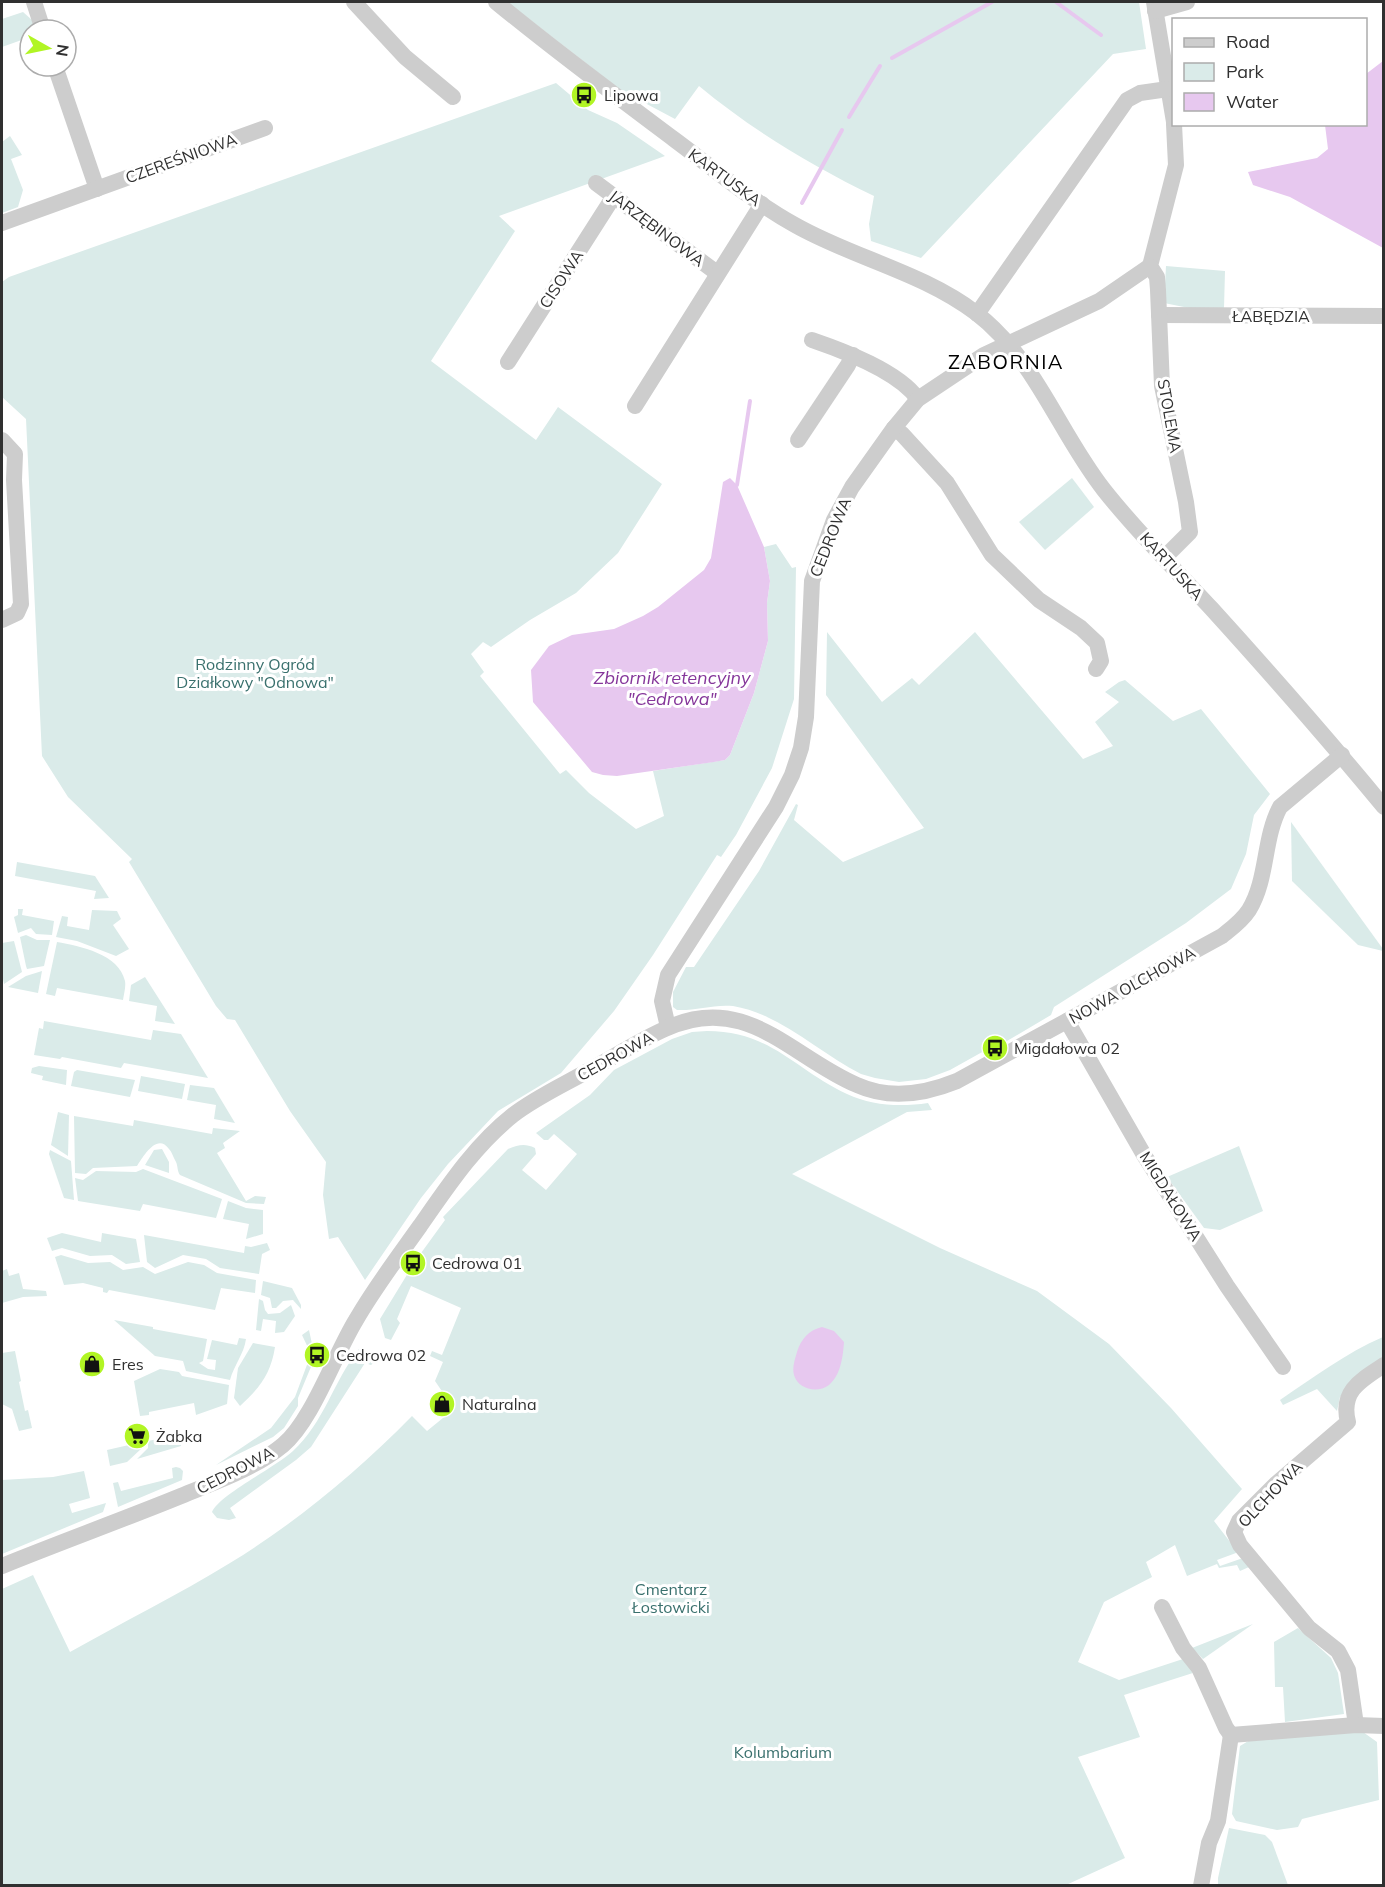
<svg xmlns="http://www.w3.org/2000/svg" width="1385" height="1887" viewBox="0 0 1385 1887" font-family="Mulish,sans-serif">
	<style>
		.green { fill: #daebe9 }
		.water { fill: #e7c8ef }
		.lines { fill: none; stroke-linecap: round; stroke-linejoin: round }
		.stream { stroke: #e7c8ef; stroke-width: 4 }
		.minor { stroke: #cdcdcd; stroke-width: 16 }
		.labels { text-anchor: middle; stroke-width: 6; stroke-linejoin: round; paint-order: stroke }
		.poi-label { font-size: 16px; fill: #303030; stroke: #fff; text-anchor: start }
		.street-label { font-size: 16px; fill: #303030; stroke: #fff }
		.park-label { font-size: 16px; fill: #39706d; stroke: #fff }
		.water-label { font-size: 18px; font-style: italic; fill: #85369a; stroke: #fff }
		.quarter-label { font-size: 20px; letter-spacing: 1.5px; fill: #000; stroke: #fff }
	</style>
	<rect width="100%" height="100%" fill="#fff"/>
	<g class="green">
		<path d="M507,2H1139L1146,49L1113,54L921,258L871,241L869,224L874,196C812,166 752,130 699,86L675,119L643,102L640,105Z"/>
		<polygon points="23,12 32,20 36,30 30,30 30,37 2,47 2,19"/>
		<polygon points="556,83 588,110 617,123 665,156 499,216 515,231 431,361 536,440 558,407 662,484 618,553 576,593 530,620 491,647 483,642 471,654 484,672 480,676 560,774 566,770 589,793 636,829 664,816 653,771 725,760 730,755 754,693 768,641 767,603 770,581 764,547 776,544 792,568 796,567 794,699 772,768 736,835 721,857 717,855 653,955 614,1011 561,1073 498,1111 448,1164 421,1198 365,1280 338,1237 329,1239 323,1195 326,1162 290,1111 235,1020 227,1019 216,1006 129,862 132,859 68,797 42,756 26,419 2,397 2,282 9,277"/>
		<polygon points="10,136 22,155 11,159 23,190 18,207 2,213 2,142"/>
		<polygon points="1166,266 1225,271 1224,308 1189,308 1164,303"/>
		<polygon points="1072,478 1094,507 1045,550 1019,522"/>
		<path d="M827,632L882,702L912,678L919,685L975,632L1083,759L1113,746L1095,722L1119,702L1105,692L1119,682L1125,680L1173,721L1201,709L1270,794L1254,815L1246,854L1231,889L1186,923L1054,1007L1051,1015L995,1048L993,1046L950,1070L926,1079L899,1082L875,1078L861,1074C819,1053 781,1014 733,1006C714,1004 695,1011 677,1010L673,1007V992L686,967H694L759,871L796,804L798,805L794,820L843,862L924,828L826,695Z"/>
		<polygon points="1291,822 1383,949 1383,951 1358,945 1292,881"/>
		<polygon points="17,862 95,876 109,898 94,899 96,891 15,876"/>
		<polygon points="18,909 23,909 22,915 54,921 52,935 36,934 31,928 18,933 14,917 18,915"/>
		<polygon points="92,910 117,911 121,919 113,925 129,949 116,956 77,941 56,937 62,916 68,917 67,926 89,930"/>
		<polygon points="26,935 37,940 50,940 44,966 27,969 26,966 20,937"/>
		<polygon points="14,941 22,972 4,984 2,974 2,943"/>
		<path d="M57,942C80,946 119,954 125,981C126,986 124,994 123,1000L57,988L55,996L46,994Z"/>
		<polygon points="42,971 38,993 8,987 26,976"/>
		<polygon points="145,977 175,1024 155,1021 157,1006 129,1001 131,985"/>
		<polygon points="44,1021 151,1040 153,1030 181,1034 208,1078 124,1063 121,1068 62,1057 60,1059 34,1055 39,1028 43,1029"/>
		<path d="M707,1031C771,1031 795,1070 847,1094C872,1106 901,1107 928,1103L932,1110L907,1112L792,1174L940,1248L1037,1291L1109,1344L1171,1408L1242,1489L1214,1521L1237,1551L1236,1553L1217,1560L1220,1566L1243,1558L1249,1567L1240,1571L1237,1565L1219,1568L1217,1564L1187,1576L1175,1545L1146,1562L1152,1577L1104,1602L1078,1662L1119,1680L1186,1658L1196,1672L1124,1695L1140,1737L1078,1757L1125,1858L1066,1885L2,1886V1589L33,1575L70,1652C123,1622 178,1595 230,1563C297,1522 357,1472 412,1416L427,1431L454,1409L435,1381L443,1362L430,1356L432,1351L442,1355L461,1308L411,1286L397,1319L400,1323L391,1340L385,1338L380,1319L416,1260L445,1220L443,1217L508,1149C519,1145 524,1143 535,1148L536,1154L522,1170L546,1190L577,1154L554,1134L548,1140H544L536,1133L590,1095L614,1070L672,1039L692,1032Z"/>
		<polygon points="39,1066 67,1070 66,1085 42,1080 43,1076 31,1073 32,1068"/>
		<polygon points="77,1070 135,1080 130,1097 71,1086 74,1072"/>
		<polygon points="141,1076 185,1084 182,1099 138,1091"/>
		<polygon points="190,1085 214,1088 235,1123 214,1119 216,1105 187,1100"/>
		<polygon points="58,1112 69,1115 68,1156 51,1145"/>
		<path d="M74,1116L133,1126L134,1120L212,1134L213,1128L240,1131L223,1143L225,1148L217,1153L246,1201L255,1196L266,1197L264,1204L246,1203L180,1175C177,1171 178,1166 176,1162C173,1157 172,1152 169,1149C157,1132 143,1157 137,1166L93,1168L86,1174L75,1173Z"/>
		<polygon points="1239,1146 1263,1211 1220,1230 1204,1228 1167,1177"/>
		<polygon points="162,1149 169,1162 169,1173 145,1165 154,1150"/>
		<polygon points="50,1150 71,1161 74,1200 64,1198 49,1154"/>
		<polygon points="143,1169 222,1199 216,1218 143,1204 140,1211 78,1201 75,1178 83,1180 96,1171 136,1172"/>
		<polygon points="228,1201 246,1208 263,1210 263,1234 246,1239 249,1224 223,1219"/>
		<polygon points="62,1233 101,1242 102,1233 136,1239 140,1262 126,1264 112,1255 90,1256 62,1248 52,1251 47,1238"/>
		<polygon points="144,1235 244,1253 245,1246 251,1247 267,1243 270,1250 262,1254 259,1274 220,1268 206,1259 183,1255 155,1268 147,1262"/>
		<polygon points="61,1255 88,1263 110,1262 123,1270 143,1267 155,1274 188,1262 204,1265 217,1273 256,1280 255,1293 221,1288 215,1310 109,1290 107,1293 103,1292 103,1288 83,1283 64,1285 55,1257"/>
		<polygon points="7,1269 9,1276 19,1273 23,1289 46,1291 47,1296 23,1297 2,1303 2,1271"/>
		<polygon points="263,1281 292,1288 301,1305 301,1309 293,1300 283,1301 276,1308 272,1308 270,1298 261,1295"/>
		<polygon points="259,1299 263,1301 265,1310 268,1314 280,1313 291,1305 295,1316 284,1332 275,1333 276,1321 263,1319 261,1331 256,1330"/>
		<path d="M114,1320L153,1327V1329L207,1339L203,1361L199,1363L208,1369L215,1370L216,1360L207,1359L212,1340L237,1345L239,1338L246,1339C244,1354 234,1365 230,1380L186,1371L183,1361L155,1356Z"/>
		<polygon points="309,1330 312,1344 318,1350 298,1398 298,1406 284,1428 273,1437 216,1465 271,1428 295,1397 311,1354 302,1335"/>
		<path d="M1383,1337V1357L1340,1397L1337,1411L1317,1389L1283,1405L1280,1400C1314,1377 1346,1353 1383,1337Z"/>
		<path d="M253,1343L275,1347C271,1373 260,1388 240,1406L234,1398L238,1368Z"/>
		<path d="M359,1349L374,1354L376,1361L371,1365L365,1363L311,1447L296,1460L230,1508L236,1518L229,1520L217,1518L212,1512C219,1495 276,1467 293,1451C324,1423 334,1380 359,1349Z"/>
		<polygon points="15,1351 21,1381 19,1382 25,1411 28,1410 32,1428 19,1431 12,1409 2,1404 2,1353"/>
		<polygon points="160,1369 179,1372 182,1376 229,1385 227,1404 196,1415 194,1403 149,1412 149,1415 140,1416 134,1381"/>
		<polygon points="183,1434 181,1446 137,1459 148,1448 148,1441"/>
		<polygon points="142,1442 142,1448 127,1462 110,1466 107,1450"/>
		<polygon points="176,1467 180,1468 183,1471 182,1480 118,1507 113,1483 118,1482 121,1491 173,1478 172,1468"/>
		<polygon points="84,1471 90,1498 69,1504 72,1513 106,1503 103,1512 2,1554 2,1480 53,1477"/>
		<polygon points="1253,1624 1203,1659 1192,1648"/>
		<polygon points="1298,1628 1331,1658 1338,1673 1344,1714 1285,1722 1283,1687 1275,1687 1274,1642"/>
		<polygon points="1363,1732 1377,1742 1379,1800 1302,1819 1298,1827 1277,1830 1236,1821 1232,1814 1240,1746 1250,1740"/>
		<polygon points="1229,1828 1265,1835 1272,1842 1288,1885 1218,1885 1218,1878"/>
	</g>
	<g class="water">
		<polygon points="1383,61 1383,248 1290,197 1253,185 1248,172 1317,158 1328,149 1325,125 1366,124 1366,74"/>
		<polygon points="730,478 737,485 764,547 770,581 767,603 768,641 754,693 730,755 725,760 714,762 617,776 603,775 592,772 533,702 531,670 549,646 572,635 614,629 643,616 658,607 704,570 711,558 723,482"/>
		<path d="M822,1327L834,1331L844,1342C843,1356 841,1375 829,1385C817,1394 798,1389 794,1375C792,1367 795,1359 797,1352C801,1339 809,1330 822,1327Z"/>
	</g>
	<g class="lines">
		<g class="stream">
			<polyline points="1056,2 1101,35"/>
			<polyline points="892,58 992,2"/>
			<polyline points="849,117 880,66"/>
			<polyline points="802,203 842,130"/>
			<polyline points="737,485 750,401"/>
		</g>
		<g class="minor">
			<polyline points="34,2 43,30"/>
			<polyline points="354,2 405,57 453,97"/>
			<path d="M496,2C554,50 615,95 675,140C714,169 752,201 795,225C853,258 922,272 976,313C1035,358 1059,433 1104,490C1137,532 1175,569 1211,608C1270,673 1328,739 1384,807"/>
			<polyline points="1154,2 1174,122"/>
			<polyline points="1155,11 1187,2"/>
			<polyline points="55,66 97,189"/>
			<polyline points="596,183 717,273"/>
			<polyline points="2,223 265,128"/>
			<polyline points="977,314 1127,100 1140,93 1168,89"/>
			<polyline points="1159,315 1384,316"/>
			<path d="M812,340C844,351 898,371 918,399"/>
			<polyline points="508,362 614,196"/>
			<polyline points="635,406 762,204"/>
			<polyline points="894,428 902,434 947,483 992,555 1039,600 1081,628 1097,643 1101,661 1096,669"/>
			<polyline points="2,440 15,454 14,480 21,604 17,613 2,620"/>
			<polyline points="798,440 848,365 853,355"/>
			<polyline points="1164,558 1190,532 1186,502 1162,386 1158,290 1157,277 1150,266 1176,165 1174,124"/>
			<polyline points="1067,1021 1144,1155 1227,1286 1283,1367"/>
			<polyline points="668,1027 662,1001 668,975 776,807 792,775 801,748 806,717 812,581 834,520 852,487 894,428 918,399 984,355 1099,301 1150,266"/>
			<path d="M2,1566C61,1542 122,1520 181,1496C215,1482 254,1469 283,1445C312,1421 335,1354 356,1320C375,1287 398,1257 420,1226C448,1186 475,1145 513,1115C535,1098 561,1086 586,1072C612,1058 638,1041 665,1029C746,991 791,1057 857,1085C890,1100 925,1094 957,1081L1222,936C1232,928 1242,921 1249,910C1268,879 1263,839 1280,807L1342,755"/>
			<polyline points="1162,1607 1183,1648 1199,1668 1226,1728 1231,1735"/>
			<path d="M1356,1725L1348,1670L1338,1651L1309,1628L1240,1545L1234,1532L1239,1521L1277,1483L1348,1422C1340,1391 1361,1380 1384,1365"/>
			<polyline points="1201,1886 1209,1843 1218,1821 1231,1735 1356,1725 1384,1726"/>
		</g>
	</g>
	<defs>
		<symbol id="bus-disc" viewBox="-11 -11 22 22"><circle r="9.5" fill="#b1f524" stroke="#fff"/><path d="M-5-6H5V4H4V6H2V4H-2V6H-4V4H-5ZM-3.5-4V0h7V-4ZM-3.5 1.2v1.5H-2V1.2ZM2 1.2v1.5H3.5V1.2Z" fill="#111"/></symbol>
		<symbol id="shop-disc" viewBox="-11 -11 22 22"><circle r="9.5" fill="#b1f524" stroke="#fff"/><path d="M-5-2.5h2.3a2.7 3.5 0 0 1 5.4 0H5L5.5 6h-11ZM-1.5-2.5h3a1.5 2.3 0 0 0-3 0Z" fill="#111"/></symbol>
		<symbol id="supermarket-disc" viewBox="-11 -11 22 22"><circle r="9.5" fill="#b1f524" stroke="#fff"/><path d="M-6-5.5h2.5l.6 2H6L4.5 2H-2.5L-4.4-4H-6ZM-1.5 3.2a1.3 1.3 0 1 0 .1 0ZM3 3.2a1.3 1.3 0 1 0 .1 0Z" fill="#111"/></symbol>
	</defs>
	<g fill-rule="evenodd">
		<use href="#bus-disc" x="569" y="80" width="30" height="30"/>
		<use href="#bus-disc" x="980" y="1033" width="30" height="30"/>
		<use href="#bus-disc" x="398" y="1248" width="30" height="30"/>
		<use href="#bus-disc" x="302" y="1340" width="30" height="30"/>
		<use href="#shop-disc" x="77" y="1349" width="30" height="30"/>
		<use href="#shop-disc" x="427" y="1389" width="30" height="30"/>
		<use href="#supermarket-disc" x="122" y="1421" width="30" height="30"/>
	</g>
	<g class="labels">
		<g class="poi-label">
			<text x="604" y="101">Lipowa</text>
			<text x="1014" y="1054">Migdałowa 02</text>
			<text x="432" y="1269">Cedrowa 01</text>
			<text x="336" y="1361">Cedrowa 02</text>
			<text x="112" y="1370">Eres</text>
			<text x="462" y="1410">Naturalna</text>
			<text x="156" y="1442">Żabka</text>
		</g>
		<g class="street-label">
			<text transform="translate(181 158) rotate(-20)" y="6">CZEREŚNIOWA</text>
			<text transform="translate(725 177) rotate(36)" y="6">KARTUSKA</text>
			<text transform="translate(657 228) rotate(37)" y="6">JARZĘBINOWA</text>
			<text transform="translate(561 279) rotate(-57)" y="6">CISOWA</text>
			<text x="1271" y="322">ŁABĘDZIA</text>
			<text transform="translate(1170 416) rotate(80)" y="6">STOLEMA</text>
			<text transform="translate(830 537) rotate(-68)" y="6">CEDROWA</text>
			<text transform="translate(1172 566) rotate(48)" y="6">KARTUSKA</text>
			<text transform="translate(1132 985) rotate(-29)" y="6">NOWA OLCHOWA</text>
			<text transform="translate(615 1056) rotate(-29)" y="6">CEDROWA</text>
			<text transform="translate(1171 1196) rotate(58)" y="6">MIGDAŁOWA</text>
			<text transform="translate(235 1470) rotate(-27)" y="6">CEDROWA</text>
			<text transform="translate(1270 1494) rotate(-46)" y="6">OLCHOWA</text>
		</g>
		<g class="park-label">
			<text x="255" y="670">Rodzinny Ogród<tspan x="255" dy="18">Działkowy "Odnowa"</tspan></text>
			<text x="671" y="1595">Cmentarz<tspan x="671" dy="18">Łostowicki</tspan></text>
			<text x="783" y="1758">Kolumbarium</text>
		</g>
		<g class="water-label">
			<text x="672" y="684">Zbiornik retencyjny<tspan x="672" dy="21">"Cedrowa"</tspan></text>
		</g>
		<g class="quarter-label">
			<text x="1006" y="369">ZABORNIA</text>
		</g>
	</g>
	<rect width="1385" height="1887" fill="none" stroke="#303030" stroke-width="6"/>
	<rect x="1172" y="18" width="195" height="108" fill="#ffffff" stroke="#acacac" stroke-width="1.5"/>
	<rect x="1184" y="38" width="30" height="9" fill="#cdcdcd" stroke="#acacac" stroke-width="1.5"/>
	<text x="1226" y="48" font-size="18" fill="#303030">Road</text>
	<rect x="1184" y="63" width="30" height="18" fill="#daebe9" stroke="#acacac" stroke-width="1.5"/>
	<text x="1226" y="78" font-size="18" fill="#303030">Park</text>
	<rect x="1184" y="93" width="30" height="18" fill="#e7c8ef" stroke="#acacac" stroke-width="1.5"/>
	<text x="1226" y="108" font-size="18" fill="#303030">Water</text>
	<g transform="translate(48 48) rotate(99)"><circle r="28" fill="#ffffff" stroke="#acacac" stroke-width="1.5"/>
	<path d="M0-4.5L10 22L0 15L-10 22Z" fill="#b1f524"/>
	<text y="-9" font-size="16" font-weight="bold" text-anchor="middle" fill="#303030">N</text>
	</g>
</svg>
